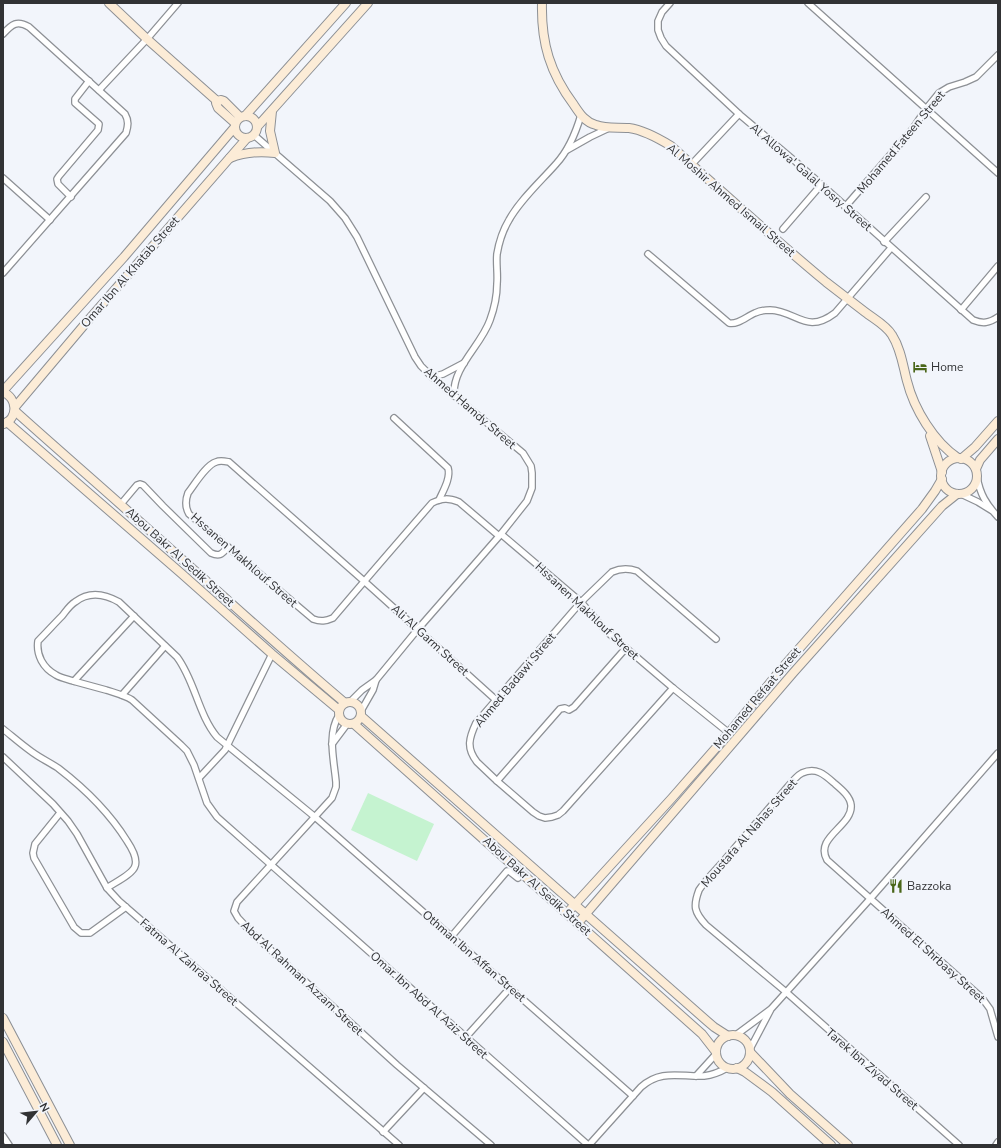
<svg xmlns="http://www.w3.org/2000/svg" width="1001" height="1148" viewBox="0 0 1001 1148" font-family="'Nunito Sans',sans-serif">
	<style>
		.grass { fill: #c5f3d0 }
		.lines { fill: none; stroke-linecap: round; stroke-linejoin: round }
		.street-casing { stroke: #8d9095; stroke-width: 8 }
		.secondary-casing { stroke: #8d9095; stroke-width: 10 }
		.street { stroke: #fff; stroke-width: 5.5 }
		.secondary { stroke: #fcecd7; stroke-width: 8 }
		.labels { text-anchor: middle; stroke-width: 4; stroke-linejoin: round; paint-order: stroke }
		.street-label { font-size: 12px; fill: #313234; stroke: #f2f5fb }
		.poi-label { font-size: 12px; fill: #313234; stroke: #f2f5fb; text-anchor: start }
	</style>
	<rect width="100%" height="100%" fill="#f2f5fb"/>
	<polygon class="grass" points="368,793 434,824 417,861 351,830"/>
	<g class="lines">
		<defs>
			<g id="street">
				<path d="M670,3L662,12L658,21V30L661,38L666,46L739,114L796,162L973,320C983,324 989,323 998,317"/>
				<polyline points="808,3 998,173"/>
				<path d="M3,34C12,24 17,20 29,27L125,114C129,121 128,126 126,133L3,273"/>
				<polyline points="99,90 147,39 178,3"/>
				<polyline points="254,135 330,201 345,218 357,237 415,357 421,366 432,377 523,453 531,466 532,473 532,488 527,501 501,534 418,629 376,680 362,690 350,702"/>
				<polyline points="567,150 590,137 609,128"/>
				<polyline points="692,164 739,114"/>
				<polyline points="3,178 50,220"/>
				<polyline points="71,197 58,184 57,179 59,176 98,130 99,124 75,103 75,99 89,81"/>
				<polyline points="845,207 912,130 926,109 939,93 949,87 965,82 976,77 998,55"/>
				<polyline points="783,229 821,185"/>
				<polyline points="884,242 926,197"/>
				<path d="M648,254L729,323C738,325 747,316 755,313C759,311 765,310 770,310C797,311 806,335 835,313L891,248"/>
				<polyline points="961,310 998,266"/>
				<polyline points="432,377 443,374 464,363"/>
				<path d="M454,396C452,367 481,346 490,320C494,309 497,297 497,284C498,274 496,264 497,254C499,242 503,230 509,220C520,200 541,181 556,164C568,151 576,132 581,115"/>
				<path d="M394,418L448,468C451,478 443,491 439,500"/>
				<path d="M977,477C980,494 986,504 998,517"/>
				<polyline points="961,494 978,502 991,510"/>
				<path d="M121,504L137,485L140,484L143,485L163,506L211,553C220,557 222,554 228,547"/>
				<polyline points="501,534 581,602 606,631 673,688 729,733"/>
				<polyline points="74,681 134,616"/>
				<path d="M673,688L563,811L558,815L552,817L545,818L539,816L533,812L497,781L477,762C466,748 469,738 476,723L581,602L612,572C621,568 628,568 637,571L716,639"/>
				<polyline points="122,695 165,646"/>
				<path d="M496,700L364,581L229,462C224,461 220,460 216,462C206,465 195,484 188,493C185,501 185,507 189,514L313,619C321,622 326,621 333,618C366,579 399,541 432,503C442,498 449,498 459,502L499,536"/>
				<polyline points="361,711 373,690 376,680"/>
				<path d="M339,715C327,734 334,760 336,782V787L332,798L237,902L234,911L238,918L253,934L397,1065L491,1145"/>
				<path d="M3,729C13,737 22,745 32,752C40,758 49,762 58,768C84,788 109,812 127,841C131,847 138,858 135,866C133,874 114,883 107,888"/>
				<polyline points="332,744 347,724"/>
				<polyline points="3,757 53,804 68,821 77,834 107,888 119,901 399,1145"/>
				<polyline points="199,778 225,750 272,654"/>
				<polyline points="497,781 560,709 565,708 569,710 574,707 626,648"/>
				<polyline points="60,813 35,844 33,853 34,858 74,927 81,933 90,933 126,907"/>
				<polyline points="451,937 507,871 509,871 518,878 522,874"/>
				<polyline points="736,1035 771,1009 870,899 998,753"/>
				<polyline points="466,1037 510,988"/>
				<polyline points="750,1049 770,1011"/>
				<polyline points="696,1076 716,1054"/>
				<polyline points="383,1132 424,1088"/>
				<polyline points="3,1136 9,1145"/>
				<path d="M588,1145L217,817L207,803L194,765L187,751L181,745L132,700C124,695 115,693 106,690C95,687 84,684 73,681C67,679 61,678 56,675C43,668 36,655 38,641C46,633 54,624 62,616C66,611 70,605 75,602C89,591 105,594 119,602L177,657C195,681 198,714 217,737L315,817L633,1096"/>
				<path d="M589,1145L641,1087C661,1069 680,1077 704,1076C712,1075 720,1072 727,1068"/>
				<path d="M959,1145L786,992L706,925C694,912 693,906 699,890C707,878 718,868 727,857C744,837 761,817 779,797C785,791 794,777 802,773C816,767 824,774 834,783C841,789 850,796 851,805C853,826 814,837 827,860L982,998L990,1009L998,1037"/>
				<polyline points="996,1145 998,1142"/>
			</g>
			<g id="secondary">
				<polyline points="109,3 147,39 217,101 221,100 224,101 240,117"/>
				<path d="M542,3C541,43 550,73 574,105C580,114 585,122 596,125C606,129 618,127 629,128C644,130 658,138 671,146C722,192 773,238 826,282C839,292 852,302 865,312C874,319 886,325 892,335C901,349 903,366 907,381C914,409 934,442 958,458"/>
				<polyline points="217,101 216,103 218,108 235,123"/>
				<circle cx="246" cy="127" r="11"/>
				<polyline points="245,116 346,3"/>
				<polyline points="257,127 368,3"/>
				<path d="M230,158C245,152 259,151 275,153L270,131L272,111"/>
				<polyline points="3,391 124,257 234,128"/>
				<path d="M3,392C17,398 19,417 4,424"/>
				<polyline points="15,407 85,324 247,138"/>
				<path d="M15,411C56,448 98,484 139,521C208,582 275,644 345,703"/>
				<polyline points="7,422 182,574 272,654 339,710"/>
				<polyline points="930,436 942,472"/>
				<circle cx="959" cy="476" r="18"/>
				<polyline points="961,459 975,447 998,421"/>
				<polyline points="976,469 980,460 998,439"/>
				<circle cx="350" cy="713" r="11"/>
				<polyline points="361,716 707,1021 714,1027 728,1036"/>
				<polyline points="354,724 702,1034 716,1052"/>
				<polyline points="567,913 672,798 729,733 783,667 922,509 935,491 942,479"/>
				<polyline points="578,923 793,673 942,506 957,494"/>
				<polyline points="3,1018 70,1145"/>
				<circle cx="733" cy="1052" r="17"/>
				<polyline points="3,1042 57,1145"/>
				<polyline points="750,1052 790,1094 848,1145"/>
				<polyline points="737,1068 745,1072 772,1092 831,1145"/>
			</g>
		</defs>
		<use href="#street" class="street-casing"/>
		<use href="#secondary" class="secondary-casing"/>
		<use href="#street" class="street"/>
		<use href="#secondary" class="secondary"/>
	</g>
	<defs>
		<symbol id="hotel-bare" viewBox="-9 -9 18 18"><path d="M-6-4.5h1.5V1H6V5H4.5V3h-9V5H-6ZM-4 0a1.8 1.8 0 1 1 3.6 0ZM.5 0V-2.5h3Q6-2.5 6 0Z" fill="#4a6619" stroke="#f2f5fb" stroke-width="2.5" paint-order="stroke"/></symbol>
		<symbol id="restaurant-bare" viewBox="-9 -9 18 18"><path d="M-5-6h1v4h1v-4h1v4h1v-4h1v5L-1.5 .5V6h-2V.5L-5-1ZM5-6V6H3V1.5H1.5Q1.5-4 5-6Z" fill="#4a6619" stroke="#f2f5fb" stroke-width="2.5" paint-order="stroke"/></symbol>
	</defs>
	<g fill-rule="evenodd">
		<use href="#hotel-bare" x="910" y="357" width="20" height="20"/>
		<use href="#restaurant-bare" x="886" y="876" width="20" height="20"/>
	</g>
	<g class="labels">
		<g class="street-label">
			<text transform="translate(901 142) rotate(-50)" y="4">Mohamed Fateen Street</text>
			<text transform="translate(811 177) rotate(41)" y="4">Al Allowa' Galal Yosry Street</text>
			<text transform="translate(731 200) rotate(41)" y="4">Al Moshir Ahmed Ismail Street</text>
			<text transform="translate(130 272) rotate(-49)" y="4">Omar Ibn Al Khatab Street</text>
			<text transform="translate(470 408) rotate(41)" y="4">Ahmed Hamdy Street</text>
			<text transform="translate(180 557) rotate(42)" y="4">Abou Bakr Al Sedik Street</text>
			<text transform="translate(244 560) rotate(41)" y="4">Hssanen Makhlouf Street</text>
			<text transform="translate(587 611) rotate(43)" y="4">Hssanen Makhlouf Street</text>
			<text transform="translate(430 640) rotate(42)" y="4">Ali Al Garm Street</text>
			<text transform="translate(515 680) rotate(-50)" y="4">Ahmed Badawi Street</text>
			<text transform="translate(757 698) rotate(-50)" y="4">Mohamed Refaat Street</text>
			<text transform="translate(749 833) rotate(-49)" y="4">Moustafa Al Nahas Street</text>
			<text transform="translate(537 886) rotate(42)" y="4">Abou Bakr Al Sedik Street</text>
			<text transform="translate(933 955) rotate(42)" y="4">Ahmed El Shrbasy Street</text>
			<text transform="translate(474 956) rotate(41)" y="4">Othman Ibn Affan Street</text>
			<text transform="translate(189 962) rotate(41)" y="4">Fatma Al Zahraa Street</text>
			<text transform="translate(302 978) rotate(43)" y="4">Abd Al Rahman Azzam Street</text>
			<text transform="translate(429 1005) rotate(42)" y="4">Omar Ibn Abd Al Aziz Street</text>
			<text transform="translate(872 1069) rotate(41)" y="4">Tarek Ibn Ziyad Street</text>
		</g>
		<g class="poi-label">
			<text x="931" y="371">Home</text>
			<text x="907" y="890">Bazzoka</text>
		</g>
	</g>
	<rect width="1001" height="1148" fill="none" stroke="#313234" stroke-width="8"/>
	<g transform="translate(36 1112) rotate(62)" stroke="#f2f5fb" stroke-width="3" paint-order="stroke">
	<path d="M0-3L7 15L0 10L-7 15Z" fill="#313234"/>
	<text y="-6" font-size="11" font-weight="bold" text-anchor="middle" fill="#313234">N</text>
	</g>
</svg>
